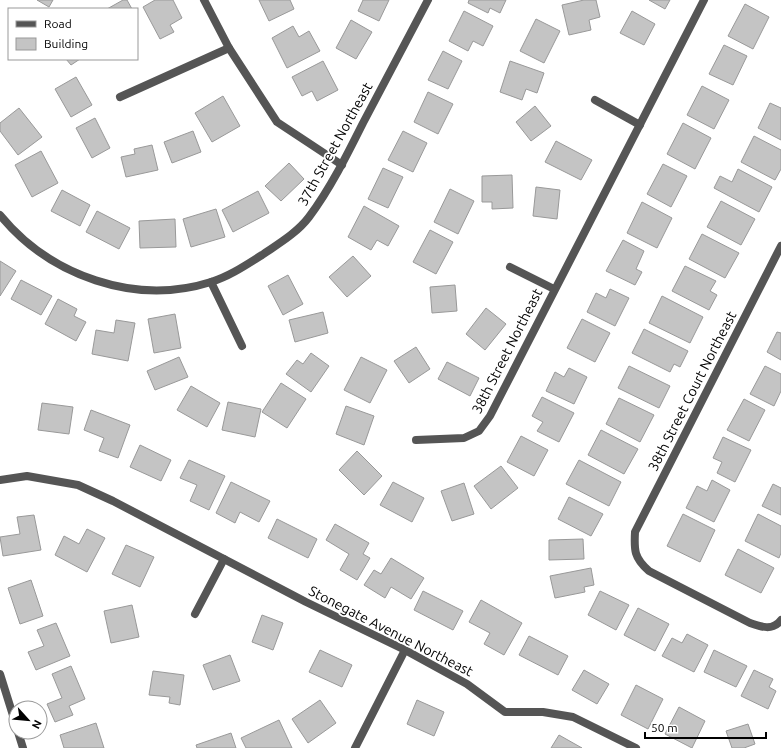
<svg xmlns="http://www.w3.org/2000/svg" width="781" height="748" viewBox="0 0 781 748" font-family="Ubuntu,sans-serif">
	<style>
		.building { fill: #c4c4c4; stroke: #999 }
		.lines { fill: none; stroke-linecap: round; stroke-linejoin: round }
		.street { stroke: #555; stroke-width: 8 }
		.labels { text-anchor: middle; stroke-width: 3.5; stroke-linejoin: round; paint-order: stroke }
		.street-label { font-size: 14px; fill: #000; stroke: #fff }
	</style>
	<rect width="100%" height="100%" fill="#fff"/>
	<g class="building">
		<polygon points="37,0 53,0 49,7"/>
		<polygon points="123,0 127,0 132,9 107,9"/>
		<polygon points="155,0 173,0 182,18 170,25 174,32 160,39 143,7"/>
		<polygon points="259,0 290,0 294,9 269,21"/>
		<polygon points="363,0 389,0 379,21 358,11"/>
		<polygon points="469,0 506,0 500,13 490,8 488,13 468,3"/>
		<polygon points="584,0 596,0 600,17 589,20 591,30 569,35 562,5"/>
		<polygon points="649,0 670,0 665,9"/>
		<polygon points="745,4 769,17 753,49 728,36"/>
		<polygon points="464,11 493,26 483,46 473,41 468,51 449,41"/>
		<polygon points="632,11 655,24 644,45 620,33"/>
		<polygon points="536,19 560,31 544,63 520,51"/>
		<polygon points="351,20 372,32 356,59 336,48"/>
		<polygon points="293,26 299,37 309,31 320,51 287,68 272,38"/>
		<polygon points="724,45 747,56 733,85 709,74"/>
		<polygon points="443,51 462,61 448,89 428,80"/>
		<polygon points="66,59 80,59 71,65"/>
		<polygon points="323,61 338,90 317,101 312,91 302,96 292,77"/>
		<polygon points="510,61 544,73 537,93 526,89 522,100 500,92"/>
		<polygon points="76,77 92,105 71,117 55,89"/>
		<polygon points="702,86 729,100 714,129 687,115"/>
		<polygon points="428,92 453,104 438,134 414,122"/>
		<polygon points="223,96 240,126 212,142 195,113"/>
		<polygon points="770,103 781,108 781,140 758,128"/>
		<polygon points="535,106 551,126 531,141 516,122"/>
		<polygon points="19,108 42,137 18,155 0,131 0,123"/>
		<polygon points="95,118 110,148 92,158 76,128"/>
		<polygon points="683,123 711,138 695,169 667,154"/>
		<polygon points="193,131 201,152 172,163 164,142"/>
		<polygon points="403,131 427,143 413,172 388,160"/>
		<polygon points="754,136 781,150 781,169 775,180 741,162"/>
		<polygon points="556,141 592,160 581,180 545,162"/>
		<polygon points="152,145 158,170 126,177 121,157 135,154 134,149"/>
		<polygon points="41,151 58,183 32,197 15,165"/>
		<polygon points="289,163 304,179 281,201 265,186"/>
		<polygon points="663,164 687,176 671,207 647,194"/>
		<polygon points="383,168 403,177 388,208 368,199"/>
		<polygon points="738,169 772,187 759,212 714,188 720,176 732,182"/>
		<polygon points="512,175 513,208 492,209 492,202 482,202 482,176"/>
		<polygon points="536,187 560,190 557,219 533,216"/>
		<polygon points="450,189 474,201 458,234 434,222"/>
		<polygon points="62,190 90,205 80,226 51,211"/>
		<polygon points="258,191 269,213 233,232 222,210"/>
		<polygon points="721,201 755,219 741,245 707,227"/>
		<polygon points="642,202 672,218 657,248 627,233"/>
		<polygon points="364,206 399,226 388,246 377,240 371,250 348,237"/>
		<polygon points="216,209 225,237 191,247 183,219"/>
		<polygon points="97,211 130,228 119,249 86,232"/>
		<polygon points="175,219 176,247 140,248 139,221"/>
		<polygon points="430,230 453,242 436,274 413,262"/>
		<polygon points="702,234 739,253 725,278 689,259"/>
		<polygon points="623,240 644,251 636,269 642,272 635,285 606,271"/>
		<polygon points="353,256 371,276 347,297 329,277"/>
		<polygon points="0,261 16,271 0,296"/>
		<polygon points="685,266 716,281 710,291 717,295 709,310 672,291"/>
		<polygon points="288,275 303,304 283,315 268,286"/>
		<polygon points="21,280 52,296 41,315 11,299"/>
		<polygon points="455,285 457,311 432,313 430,287"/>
		<polygon points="610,289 629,298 615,326 587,312 596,293 606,298"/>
		<polygon points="662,296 703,317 690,343 649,323"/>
		<polygon points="58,299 77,309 74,316 86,322 76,341 45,324"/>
		<polygon points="486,308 506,324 485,350 466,334"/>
		<polygon points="323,312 328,333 295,342 289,320"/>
		<polygon points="175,314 181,348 154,353 148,319"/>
		<polygon points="582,319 610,333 595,362 567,348"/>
		<polygon points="116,320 135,323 128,361 92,354 96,330 114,333"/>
		<polygon points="644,329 688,351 680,367 674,364 670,372 632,353"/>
		<polygon points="777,332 781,333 781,360 767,352"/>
		<polygon points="416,347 430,369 409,383 394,361"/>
		<polygon points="311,353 329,366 311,392 286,374 297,360 303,364"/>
		<polygon points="179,357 188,377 155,390 147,371"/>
		<polygon points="361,357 387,370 370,403 344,390"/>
		<polygon points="447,362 479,378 470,396 438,379"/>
		<polygon points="629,366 670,386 659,408 618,388"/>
		<polygon points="765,366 781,374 781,391 774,406 750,394"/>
		<polygon points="569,368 587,377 574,404 546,391 555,372 564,377"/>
		<polygon points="281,383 306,399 287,428 262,412"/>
		<polygon points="191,386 220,403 207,427 177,410"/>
		<polygon points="542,397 574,413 559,442 537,431 543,422 532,416"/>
		<polygon points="619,398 654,415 640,442 606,424"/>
		<polygon points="744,399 765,410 749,441 727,430"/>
		<polygon points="228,402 261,409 255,437 222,430"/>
		<polygon points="42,403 73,407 69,434 38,430"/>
		<polygon points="346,406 374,416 364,445 336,434"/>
		<polygon points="91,410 130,425 118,458 99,451 104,438 84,430"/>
		<polygon points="601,430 638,449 624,474 588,455"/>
		<polygon points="521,436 548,450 534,476 507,462"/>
		<polygon points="723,437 751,450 735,482 717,473 722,462 713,458"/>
		<polygon points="140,445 171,460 161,481 130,467"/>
		<polygon points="357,451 382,476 364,495 339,470"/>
		<polygon points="189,460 225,476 209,510 190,501 197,485 180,478"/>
		<polygon points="579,460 621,482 609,506 566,484"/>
		<polygon points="501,466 518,488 491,509 474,486"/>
		<polygon points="712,480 730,490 714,522 686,508 697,486 707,491"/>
		<polygon points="231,482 270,501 259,522 240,512 235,523 216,513"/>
		<polygon points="393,482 424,498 412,522 380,505"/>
		<polygon points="464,483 474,514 452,521 441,491"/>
		<polygon points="773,484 781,488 781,515 762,506"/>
		<polygon points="569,497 603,514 591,536 558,519"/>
		<polygon points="683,514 715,530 700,562 667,546"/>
		<polygon points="758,514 781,526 781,553 779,558 745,541"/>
		<polygon points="34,515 41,550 3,556 0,537 20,534 17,517"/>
		<polygon points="277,519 317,539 308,558 268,538"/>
		<polygon points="335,524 369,543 363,554 370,558 357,580 340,570 349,554 326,540"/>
		<polygon points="87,529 105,538 87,572 55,555 64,536 79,544"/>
		<polygon points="583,539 584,559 549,560 549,540"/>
		<polygon points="126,545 154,557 140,587 112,574"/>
		<polygon points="738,549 774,568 761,593 725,575"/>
		<polygon points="391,558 424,578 411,599 391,587 385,598 364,585 374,570 381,574"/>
		<polygon points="591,568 594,585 584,587 585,592 555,598 550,576"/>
		<polygon points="31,580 43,616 20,624 8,588"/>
		<polygon points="423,591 463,611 453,630 414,610"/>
		<polygon points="600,591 629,605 616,630 588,615"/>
		<polygon points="481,600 522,623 504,655 484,644 490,633 469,622"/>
		<polygon points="132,605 139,637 111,643 104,611"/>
		<polygon points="638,608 669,624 655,651 624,635"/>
		<polygon points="262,615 283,623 273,650 252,642"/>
		<polygon points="56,623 70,656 36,670 28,652 44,646 37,630"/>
		<polygon points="687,634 708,645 694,672 662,656 672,638 682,643"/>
		<polygon points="529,636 568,656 558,675 519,655"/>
		<polygon points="320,650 352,665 342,687 309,672"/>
		<polygon points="714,650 747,666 736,687 704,672"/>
		<polygon points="230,655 240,681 213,690 203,665"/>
		<polygon points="71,666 85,699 69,706 73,715 55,722 47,704 62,698 52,674"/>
		<polygon points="584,670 609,684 597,704 572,690"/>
		<polygon points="754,670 773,679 769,687 776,691 768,709 741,696"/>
		<polygon points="153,671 184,675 180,705 169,703 170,697 149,695"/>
		<polygon points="636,685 663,699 648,729 621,715"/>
		<polygon points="320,700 336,723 308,743 292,719"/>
		<polygon points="417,700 444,712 434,736 407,724"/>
		<polygon points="679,707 705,721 692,748 665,734"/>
		<polygon points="279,720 292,748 246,748 241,738"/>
		<polygon points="96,723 104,748 64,748 60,735"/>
		<polygon points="748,724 755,744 744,748 732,748 726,731"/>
		<polygon points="231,733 236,748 197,748 196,745"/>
		<polygon points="559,735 582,748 551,748"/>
	</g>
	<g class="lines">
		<g class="street">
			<polyline points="204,0 229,48 277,122 342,165"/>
			<polyline points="120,97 229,48"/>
			<polyline points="595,100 640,125"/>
			<path d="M0,215C50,276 135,306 211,282C230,276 246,265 262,255C278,244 297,233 309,217C330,189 347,155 363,123C385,82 406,41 428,0"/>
			<path d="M781,246L635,532C634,550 634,558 649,571L750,623C761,627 773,631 781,620"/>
			<polyline points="510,267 554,289"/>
			<polyline points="211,282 242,346"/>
			<polyline points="416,440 464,438 479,431 490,416 704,0"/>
			<polyline points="0,480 27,476 78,485 113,501 306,602 405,650 467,684 505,712 543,712 573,717 636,748"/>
			<polyline points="195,614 224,559"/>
			<polyline points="0,674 16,725"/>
			<polyline points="18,732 23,748"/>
			<polyline points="355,748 405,650"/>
		</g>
	</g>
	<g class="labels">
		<g class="street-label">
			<text transform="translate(335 144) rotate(-61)" y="5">37th Street Northeast</text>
			<text transform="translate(507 351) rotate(-63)" y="5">38th Street Northeast</text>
			<text transform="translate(692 391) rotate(-63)" y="5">38th Street Court Northeast</text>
			<text transform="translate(391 631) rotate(27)" y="5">Stonegate Avenue Northeast</text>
		</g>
	</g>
	<rect x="8" y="8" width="130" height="52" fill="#ffffff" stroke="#999999"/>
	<rect x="16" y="21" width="20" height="6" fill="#555555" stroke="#999999"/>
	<text x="44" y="28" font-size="12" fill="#000000">Road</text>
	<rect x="16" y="38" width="20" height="12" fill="#c4c4c4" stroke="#999999"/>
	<text x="44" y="48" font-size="12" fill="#000000">Building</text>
	<g transform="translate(28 720) rotate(117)"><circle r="19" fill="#ffffff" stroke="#999999"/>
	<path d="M0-3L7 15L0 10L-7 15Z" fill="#000000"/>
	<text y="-6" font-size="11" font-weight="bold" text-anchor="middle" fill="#000000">N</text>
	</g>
	<path d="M645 732v6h121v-6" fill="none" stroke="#000000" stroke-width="2"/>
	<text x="651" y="732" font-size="12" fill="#000000" stroke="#ffffff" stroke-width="3" paint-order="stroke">50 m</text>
</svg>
